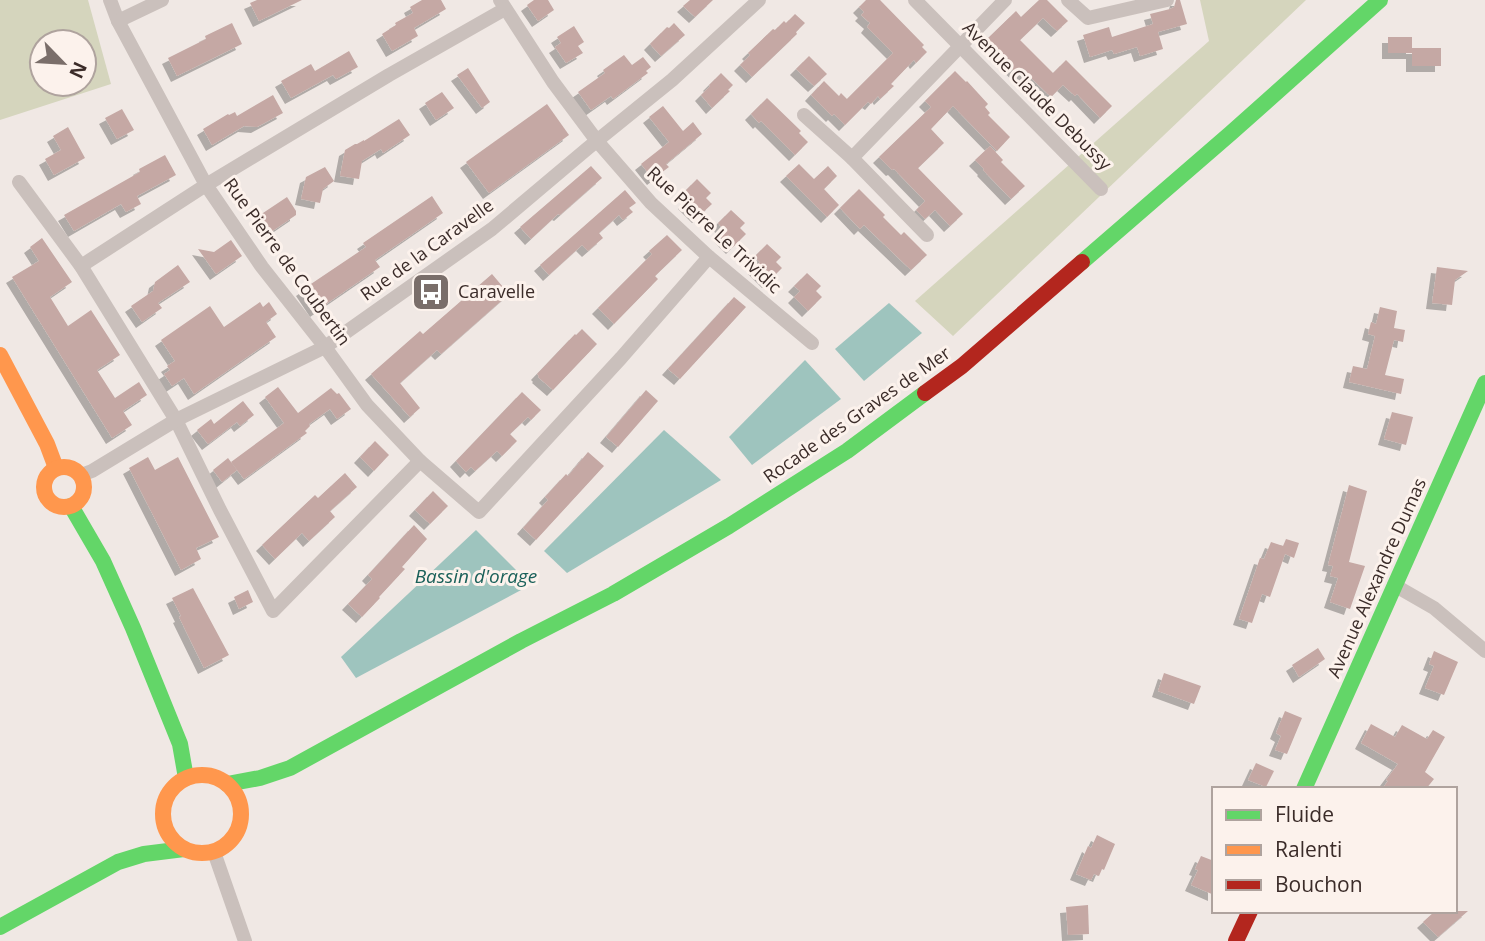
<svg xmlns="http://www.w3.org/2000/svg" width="1485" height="941" viewBox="0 0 1485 941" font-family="'Open Sans',sans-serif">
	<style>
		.green { fill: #d5d5bd; fill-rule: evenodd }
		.water { fill: #9ec4be }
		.building { fill: #c5a8a4; filter: url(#shadow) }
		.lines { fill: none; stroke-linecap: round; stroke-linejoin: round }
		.street { stroke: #cac0bc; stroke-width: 14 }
		.fast { stroke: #63d668; stroke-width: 16 }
		.slow { stroke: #ff974d; stroke-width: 16 }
		.jam { stroke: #b3261e; stroke-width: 16 }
		.labels { text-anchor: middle; stroke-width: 6; stroke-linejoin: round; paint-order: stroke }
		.street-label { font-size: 18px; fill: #3b2c29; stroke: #fcf2ec }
		.poi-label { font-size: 18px; fill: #3b2c29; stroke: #fcf2ec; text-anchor: start }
		.water-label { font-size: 19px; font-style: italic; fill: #1b615a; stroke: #fcf2ec }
	</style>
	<defs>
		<filter id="shadow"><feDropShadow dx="-6" dy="6" stdDeviation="0" flood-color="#0004"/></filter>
	</defs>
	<rect width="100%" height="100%" fill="#f0e8e4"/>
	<g class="green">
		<path d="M0,0H88L111,84L0,120ZM42,42H84V84H42Z"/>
		<polygon points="1200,0 1306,0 953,336 915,301 1209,41"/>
	</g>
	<g class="water">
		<polygon points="889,303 922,333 864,381 835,349"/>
		<polygon points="805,360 841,399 752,465 729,437"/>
		<polygon points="664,430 721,480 567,573 544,551"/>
		<polygon points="476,530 519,573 523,589 356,678 341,657"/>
	</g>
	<g class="building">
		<polygon points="257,0 302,0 259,21 250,3"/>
		<polygon points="422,0 441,0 446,9 414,28 418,36 392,51 382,34 396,25 395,23 413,13 410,7"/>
		<polygon points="534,0 548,0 554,10 538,21 527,5"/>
		<polygon points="690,0 713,0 695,17 683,6"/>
		<polygon points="866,0 880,0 924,45 922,47 927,52 916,63 914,60 891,84 894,86 880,99 878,96 871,104 868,102 845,125 834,114 832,116 811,95 824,81 839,96 841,93 847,99 893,53 867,27 870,23 861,15 864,12 859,7"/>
		<polygon points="1039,0 1047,0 1068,21 1057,31 1043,18 1020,40 1053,73 1066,60 1112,106 1100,118 1077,94 1075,96 1063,85 1051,97 1028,75 1026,77 1021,72 1018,74 995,53 985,41 1016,11 1021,17"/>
		<polygon points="1176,0 1180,0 1187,24 1158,32 1163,49 1140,56 1137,47 1114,54 1112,50 1090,57 1083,35 1109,27 1112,37 1153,24 1150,14 1170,9 1174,7"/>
		<polygon points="795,14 805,23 796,32 797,34 752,77 740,65 750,55 748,53 773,29 775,30 784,21 786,23"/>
		<polygon points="232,23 242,44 177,76 168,58 206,39 205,36"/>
		<polygon points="674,23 685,35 661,56 650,44 667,27 669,28"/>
		<polygon points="574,26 584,42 578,46 583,53 566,63 555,47 561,43 557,37"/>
		<rect x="1388" y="37" width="24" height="16"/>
		<rect x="1412" y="48" width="29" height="18"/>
		<polygon points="349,51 358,67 336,79 333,75 291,98 281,81 311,64 315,71"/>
		<polygon points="624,55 632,65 643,57 651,67 646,71 648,73 613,99 611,96 591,110 578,92 605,73 603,70"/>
		<polygon points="809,56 827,74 814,86 796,69"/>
		<polygon points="468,68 490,102 482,108 457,75"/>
		<polygon points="955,71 966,82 967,81 988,104 985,107 990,113 988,115 1010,137 997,151 953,106 931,129 944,143 918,168 963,214 950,226 935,210 925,219 916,210 925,201 894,169 892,170 879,157 931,107 925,101"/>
		<polygon points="721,73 733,85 728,90 730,91 712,108 701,95 710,86 709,85"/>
		<polygon points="442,92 454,108 436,120 425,103"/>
		<polygon points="273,95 283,113 257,127 244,126 212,145 203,129 228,114 229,115 235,112 237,116"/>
		<polygon points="767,98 801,131 799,133 808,142 795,155 761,121 759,123 751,114"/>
		<polygon points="547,104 569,135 489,193 466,162"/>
		<polygon points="663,106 683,131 693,122 702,134 666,164 669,167 653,179 641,164 669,142 649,117"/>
		<polygon points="122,109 134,130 117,139 105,118"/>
		<polygon points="399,119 410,135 383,153 381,149 362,161 359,179 340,176 345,150 355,144 357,144 364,140 364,141"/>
		<polygon points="68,127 85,158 54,175 45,159 61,150 53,136"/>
		<polygon points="990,146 1003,160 1001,162 1025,186 1011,199 983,170 984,169 975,160"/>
		<polygon points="165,155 176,175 137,196 141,204 126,212 121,204 74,231 64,215 140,172 139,169"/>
		<polygon points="799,164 814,179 828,166 837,176 824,189 839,205 827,217 786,176"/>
		<polygon points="591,166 602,178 560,215 558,214 531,239 520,227"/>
		<polygon points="325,167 334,181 323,189 320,203 301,199 306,177"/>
		<polygon points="697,179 711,193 706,198 712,204 698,217 684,203 689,198 684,192"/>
		<polygon points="859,189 885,215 883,217 901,235 904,232 927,255 911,270 864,225 860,229 840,208"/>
		<polygon points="625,190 636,203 629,208 633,212 623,220 619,215 599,233 603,238 588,251 582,245 549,275 540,265"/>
		<polygon points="432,196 443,213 375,260 380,267 316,311 302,290 366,247 363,243"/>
		<polygon points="287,197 296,211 296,215 271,232 260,215"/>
		<polygon points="731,210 745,223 740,228 746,234 732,248 718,234 723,229 718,223"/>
		<polygon points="667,235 682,250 655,276 658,279 614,324 598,308 652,254 649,251"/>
		<polygon points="42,238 72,282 50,297 68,326 91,310 120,355 97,370 115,398 139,382 147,395 123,411 132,425 112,438 12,277 39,261 30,247"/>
		<polygon points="231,240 242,256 216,274 198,249 214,252"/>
		<polygon points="767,244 781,257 776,262 782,268 768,282 754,268 760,262 754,257"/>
		<polygon points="178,265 190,282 158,303 162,308 142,322 131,306 153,291 155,282"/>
		<polygon points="1437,267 1468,271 1455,280 1452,305 1432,303"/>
		<polygon points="807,273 821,286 816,291 822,297 808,311 794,297 800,291 794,286"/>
		<polygon points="492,274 509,294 441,354 437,350 400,383 420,408 410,417 371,374 420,331 423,334"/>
		<polygon points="734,297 746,307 680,379 668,369"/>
		<polygon points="260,302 263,307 269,302 277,314 266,322 276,337 194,394 184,378 172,386 164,374 170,370 167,366 175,361 161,340 210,306 224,327"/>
		<polygon points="1380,307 1397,311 1394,328 1405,330 1403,342 1394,340 1385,375 1404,379 1401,394 1349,382 1353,366 1367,369 1375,336 1368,334 1371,322 1376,324"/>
		<polygon points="582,329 597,344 553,390 538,377 539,376 537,374 575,334 576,335"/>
		<polygon points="278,387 298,413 331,388 337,394 339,393 351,409 337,419 330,409 309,424 310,426 305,431 307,433 244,479 231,462 284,423 265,397"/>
		<polygon points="646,390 658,401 618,447 606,437"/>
		<polygon points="522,392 541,410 531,420 528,417 510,434 517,441 502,456 497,451 475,471 471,467 466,472 456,461"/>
		<polygon points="243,401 254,415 240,426 237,422 208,444 197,430 211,419 214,424"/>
		<polygon points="1392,412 1413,417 1406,445 1384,439"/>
		<polygon points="375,441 389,455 374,471 360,457"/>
		<polygon points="588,452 604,466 536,540 523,528 548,500 545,497 566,474 568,476"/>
		<polygon points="148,457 155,470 178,457 219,537 196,548 201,559 181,570 129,468"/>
		<polygon points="228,458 237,470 222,482 213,470"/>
		<polygon points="345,473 357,487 330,511 335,517 309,541 302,533 275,559 262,545 315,495 318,498"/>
		<polygon points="1349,485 1367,491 1349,562 1365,566 1350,609 1330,602 1338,578 1330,576 1333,566 1328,565"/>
		<polygon points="433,491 448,506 430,524 415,510"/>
		<polygon points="414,525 427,539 402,567 405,569 379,597 380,598 362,617 348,604 372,579 368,575"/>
		<polygon points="1286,539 1299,543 1294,558 1285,554 1270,597 1262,594 1252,623 1239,619 1260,558 1264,559 1271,542 1283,546"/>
		<polygon points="193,588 229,655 204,668 179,617 181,616 172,598"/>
		<polygon points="248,590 253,602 239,609 234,597"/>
		<polygon points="1318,648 1325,659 1299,677 1292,665"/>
		<polygon points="1434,651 1458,662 1444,695 1425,688 1434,666 1429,664"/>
		<polygon points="1164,673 1201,686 1194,704 1158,691"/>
		<polygon points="1285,711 1302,718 1287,754 1275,750 1281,736 1276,733"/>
		<polygon points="1371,724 1395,737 1402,725 1427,739 1433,730 1445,737 1425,772 1434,779 1426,789 1382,789 1388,781 1386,780 1398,764 1361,743"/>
		<polygon points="1256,763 1274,771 1266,787 1248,780"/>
		<polygon points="1097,835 1115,844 1104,870 1102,869 1099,876 1094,874 1091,880 1076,874 1088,846 1091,848"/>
		<polygon points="1201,856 1214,861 1214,895 1191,885 1198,870 1195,869"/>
		<polygon points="1088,905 1089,934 1068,935 1066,907"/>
		<polygon points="1435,911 1468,911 1438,937 1423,922"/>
	</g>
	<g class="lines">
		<g class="street">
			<polyline points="110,0 118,21 206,185 262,267 325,347 367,405 420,461 479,512 621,358 709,257"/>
			<polyline points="500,0 553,82 597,141 651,203 709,257 812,343"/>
			<polyline points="915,0 1101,189"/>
			<polyline points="1068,0 1088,18 1167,0"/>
			<polyline points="118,21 162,0"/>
			<polyline points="804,115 852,158"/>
			<polyline points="19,182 81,266 176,420 220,510 273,611 420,461"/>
			<polyline points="927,235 852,158 1005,0"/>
			<polyline points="81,266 206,185 389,75 505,9"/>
			<polyline points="81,475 92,471 176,420 325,347 383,306 492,229 588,148 672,80 759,0"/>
			<polyline points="1394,585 1434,608 1485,651"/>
			<polyline points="214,852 245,941"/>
		</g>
		<g class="fast">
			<polyline points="1082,262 1231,133 1380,0"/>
			<polyline points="71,506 103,561 133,628 180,744 186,778"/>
			<polyline points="227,784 260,778 290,768 521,641 613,594 729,526 847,451 925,393"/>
			<polyline points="1304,789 1485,383"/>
			<polyline points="0,927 118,862 144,854 184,849"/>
		</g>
		<g class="slow">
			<polyline points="0,355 47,444 56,468"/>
			<circle cx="64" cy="487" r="20"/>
			<circle cx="202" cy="814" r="39"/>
		</g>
		<g class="jam">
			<polyline points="925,393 962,366 1082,262"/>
			<polyline points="1236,941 1250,911"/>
		</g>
	</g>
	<defs>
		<symbol id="bus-square" viewBox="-11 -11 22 22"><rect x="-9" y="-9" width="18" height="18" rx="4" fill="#7a6e6a" stroke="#fcf2ec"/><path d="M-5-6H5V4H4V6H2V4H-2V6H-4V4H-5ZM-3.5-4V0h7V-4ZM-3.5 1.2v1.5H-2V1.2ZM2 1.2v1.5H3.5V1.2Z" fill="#fff"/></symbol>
	</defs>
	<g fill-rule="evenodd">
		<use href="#bus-square" x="409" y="270" width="44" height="44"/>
	</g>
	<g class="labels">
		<g class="street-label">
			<text transform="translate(1037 96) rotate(45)" y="6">Avenue Claude Debussy</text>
			<text transform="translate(714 230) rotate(43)" y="6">Rue Pierre Le Trividic</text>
			<text transform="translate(427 250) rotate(-36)" y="6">Rue de la Caravelle</text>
			<text transform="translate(287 262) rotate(54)" y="6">Rue Pierre de Coubertin</text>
			<text transform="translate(857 415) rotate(-35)" y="6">Rocade des Graves de Mer</text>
			<text transform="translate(1377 578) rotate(-66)" y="6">Avenue Alexandre Dumas</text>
		</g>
		<g class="poi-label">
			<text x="458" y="298">Caravelle</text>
		</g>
		<g class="water-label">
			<text x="476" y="583">Bassin d'orage</text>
		</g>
	</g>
	<rect x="1212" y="787" width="245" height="126" fill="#fcf2ec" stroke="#afa39e" stroke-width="2"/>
	<rect x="1226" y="810" width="35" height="10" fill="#63d668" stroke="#afa39e" stroke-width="2"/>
	<text x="1275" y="822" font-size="21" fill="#3b2c29">Fluide</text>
	<rect x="1226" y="845" width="35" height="10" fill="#ff974d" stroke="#afa39e" stroke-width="2"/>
	<text x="1275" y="857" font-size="21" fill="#3b2c29">Ralenti</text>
	<rect x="1226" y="880" width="35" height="10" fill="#b3261e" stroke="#afa39e" stroke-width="2"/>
	<text x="1275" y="892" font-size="21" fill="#3b2c29">Bouchon</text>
	<g transform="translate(63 63) rotate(115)"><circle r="33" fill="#fcf2ec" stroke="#afa39e" stroke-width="2"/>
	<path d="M0-5L12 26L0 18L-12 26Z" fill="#7a6e6a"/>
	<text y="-10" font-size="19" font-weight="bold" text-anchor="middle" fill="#3b2c29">N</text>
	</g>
</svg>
